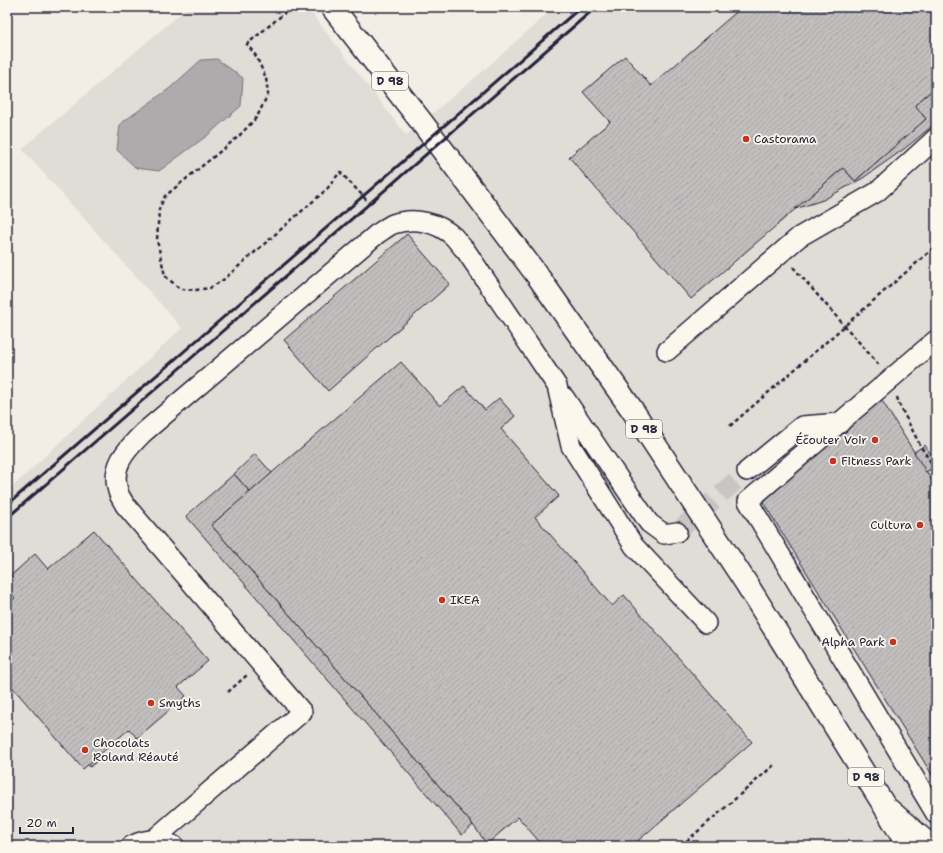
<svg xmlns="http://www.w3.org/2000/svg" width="943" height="853" viewBox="0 0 943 853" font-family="'Shantell Sans',sans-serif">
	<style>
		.built { fill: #e0dcd6 }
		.water { fill: #aeabad; stroke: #76747f }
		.building { fill: url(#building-hatch); stroke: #22223b }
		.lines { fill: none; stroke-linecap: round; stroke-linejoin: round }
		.minor-tunnel { stroke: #c8c5c3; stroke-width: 19; stroke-dasharray: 19 10; stroke-linecap: butt }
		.minor-casing { stroke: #22223b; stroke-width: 22 }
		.major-casing { stroke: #22223b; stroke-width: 25 }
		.path { stroke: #22223b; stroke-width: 2.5; stroke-dasharray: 4 3; stroke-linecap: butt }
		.minor { stroke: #fbf7ec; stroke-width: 19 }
		.major { stroke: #fbf7ec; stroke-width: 22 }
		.rail { stroke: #22223b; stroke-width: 3 }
		.poi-dot { fill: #c8321e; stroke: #fbf7ec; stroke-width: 1.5 }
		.labels { text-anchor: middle; stroke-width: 3.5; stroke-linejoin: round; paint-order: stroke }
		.shield { fill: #fbf7ec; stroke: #636270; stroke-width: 1 }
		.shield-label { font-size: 11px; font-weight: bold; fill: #22223b }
		.poi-label { font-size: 12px; fill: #22223b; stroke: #fbf7ec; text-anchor: start }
	</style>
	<defs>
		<pattern id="building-hatch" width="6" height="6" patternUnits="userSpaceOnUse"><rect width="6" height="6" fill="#c2bebe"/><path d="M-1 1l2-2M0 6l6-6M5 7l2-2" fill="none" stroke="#a6a3a4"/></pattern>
	</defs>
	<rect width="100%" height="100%" fill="#f2eee5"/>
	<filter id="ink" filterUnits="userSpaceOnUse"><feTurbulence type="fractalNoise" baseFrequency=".025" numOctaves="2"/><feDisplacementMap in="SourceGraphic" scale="8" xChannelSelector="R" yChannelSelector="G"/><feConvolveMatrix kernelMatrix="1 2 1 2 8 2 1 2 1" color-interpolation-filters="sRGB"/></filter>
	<g filter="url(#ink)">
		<polygon class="built" points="188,7 307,7 406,135 467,85 555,7 936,7 936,846 7,846 7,492 182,328 22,149"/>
		<polygon class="water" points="217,59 243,78 241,106 208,135 159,171 136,168 117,150 120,124 170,88 201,60"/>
		<g class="building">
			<polygon points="742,7 936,7 936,87 915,105 926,119 855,181 843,168 691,299 569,157 610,122 583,92 625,56 651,86"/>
			<polygon points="936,87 936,123 904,149 863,178 823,200 795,209 843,168 855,181 926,119 915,105"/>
			<polygon points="407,234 450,284 328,391 284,340"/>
			<polygon points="401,362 440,406 464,386 485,410 499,398 515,416 501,429 559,496 535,517 612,606 624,595 752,742 632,846 543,846 518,817 487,844 473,825 211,525"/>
			<polygon points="881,399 936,487 936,781 763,502"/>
			<polygon points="925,445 936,463 936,466 926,472 914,452"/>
			<polygon points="255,454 272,473 250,492 234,474"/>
			<polygon points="234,474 250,492 211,525 473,825 462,835 186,516"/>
			<polygon points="94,530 208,661 178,687 186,696 137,738 129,729 83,769 7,681 7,605 15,598 7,589 7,579 35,554 48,569"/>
			<polygon points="95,759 97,761 90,767 88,765"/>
		</g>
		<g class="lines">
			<polyline class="minor-tunnel" points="677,532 747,471"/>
			<defs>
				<g id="minor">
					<polyline points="936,340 748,501 936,814"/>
					<polyline points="667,351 799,237 877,192 936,138"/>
					<polyline points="564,397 600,451 649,523 664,534 677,532"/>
					<polyline points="747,471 802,426 840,423"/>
					<polyline points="889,808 933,846"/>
					<path d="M153,840L302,712L125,505C123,501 120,497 119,494C109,467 126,450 143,433L377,234C382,231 388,226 393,224C414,217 438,222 454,237C458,242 462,247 466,251L557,386L571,446L634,546L706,623"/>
					<path d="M131,846C147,838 159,838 174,846"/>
				</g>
				<polyline id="major" points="332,7 420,120 537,275 633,411 746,583 882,802 908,846"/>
			</defs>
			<use href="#minor" class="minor-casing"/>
			<use href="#major" class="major-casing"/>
			<g class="path">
				<polyline points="292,7 247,44 256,56 266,78 268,94 257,117 238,137 165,196 159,209 157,240 165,276 180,289 196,290 210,288 223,280 327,189 340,172 363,196 369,204"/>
				<polyline points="793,267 879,365"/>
				<polyline points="897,397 899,404 921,447 936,470"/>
				<polyline points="730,426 936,246"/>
				<polyline points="930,461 936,457"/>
				<polyline points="228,692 247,675"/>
				<polyline points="681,846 774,765"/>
			</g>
			<use href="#minor" class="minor"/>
			<use href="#major" class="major"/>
			<g class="rail">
				<polyline points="7,505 581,7"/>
				<polyline points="7,518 596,7"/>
			</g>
		</g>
	</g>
	<g class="poi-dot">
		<circle cx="746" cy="139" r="4"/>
		<circle cx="875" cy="440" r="4"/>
		<circle cx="833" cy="461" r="4"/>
		<circle cx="920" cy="525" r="4"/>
		<circle cx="442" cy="600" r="4"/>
		<circle cx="893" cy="642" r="4"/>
		<circle cx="151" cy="703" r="4"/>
		<circle cx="85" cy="750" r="4"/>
	</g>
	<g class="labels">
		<g class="shield">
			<rect x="372" y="72" width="36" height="18" rx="3"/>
			<rect x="626" y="420" width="36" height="18" rx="3"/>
			<rect x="848" y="768" width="36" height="18" rx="3"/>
		</g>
		<g class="shield-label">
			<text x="390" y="85">D 98</text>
			<text x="644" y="433">D 98</text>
			<text x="866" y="781">D 98</text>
		</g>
		<g class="poi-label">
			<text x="754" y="143">Castorama</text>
			<text x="867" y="444" text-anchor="end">Écouter Voir</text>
			<text x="841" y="465">Fitness Park</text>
			<text x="912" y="529" text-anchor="end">Cultura</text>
			<text x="450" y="604">IKEA</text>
			<text x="885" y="646" text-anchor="end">Alpha Park</text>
			<text x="159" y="707">Smyths</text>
			<text x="93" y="747">Chocolats<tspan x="93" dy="14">Roland Réauté</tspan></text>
		</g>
	</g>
	<rect width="943" height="853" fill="none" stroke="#fbf7ec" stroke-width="24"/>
	<rect x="12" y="12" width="919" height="829" fill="none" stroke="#22223b" stroke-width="1.5" filter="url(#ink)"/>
	<path d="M20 827v6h53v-6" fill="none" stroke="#22223b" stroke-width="2"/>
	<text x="26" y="827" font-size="12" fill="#22223b" stroke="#fbf7ec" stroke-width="3" paint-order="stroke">20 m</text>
</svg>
